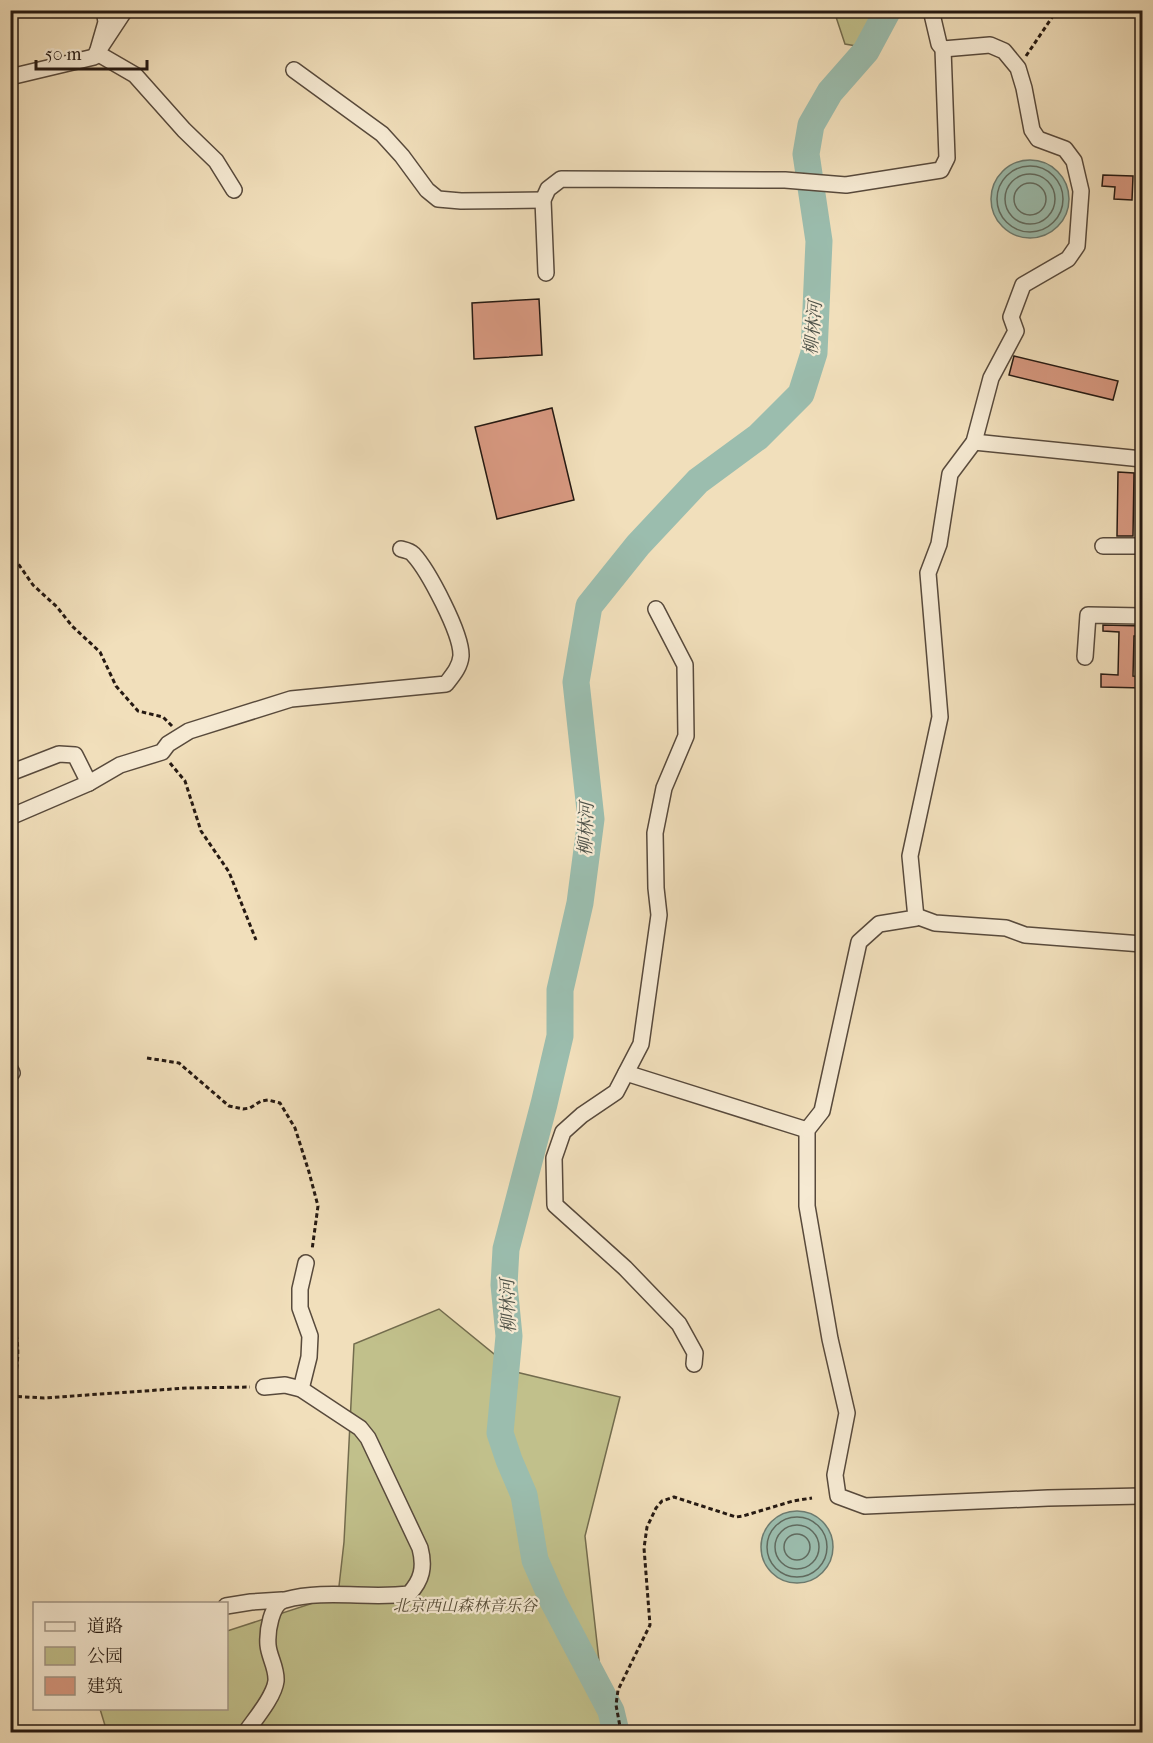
<svg xmlns="http://www.w3.org/2000/svg" width="1153" height="1743" viewBox="0 0 1153 1743" font-family="'IM FELL French Canon','Noto Serif SC',serif">
	<style>
		.green { fill: #c1c08b; stroke: #736c4e; stroke-width: 1.5 }
		.water { fill: #9bbdae; stroke: #6c7b70; stroke-width: 1.5 }
		.lines { fill: none; stroke-linecap: round; stroke-linejoin: round }
		.shore { stroke: #606b60; stroke-width: 1.5 }
		.river { stroke: #9bbdae; stroke-width: 27 }
		.building { fill: #d89981; stroke: #251912; stroke-width: 1.5 }
		.minor-casing { stroke: #584a3c; stroke-width: 18 }
		.path { stroke: #251912; stroke-width: 3; stroke-dasharray: 4.5 3; stroke-linecap: butt }
		.minor { stroke: #f6ead3; stroke-width: 15 }
		.labels { text-anchor: middle; stroke-width: 4.5; stroke-linejoin: round; paint-order: stroke }
		.park-label { font-size: 16px; font-style: italic; fill: #544b36; stroke: #f6ead3 }
		.water-label { font-size: 18px; font-style: italic; fill: #4e5249; stroke: #f6ead3 }
	</style>
	<rect width="100%" height="100%" fill="#f1dfbb"/>
	<filter id="stains"><feTurbulence type="fractalNoise" baseFrequency=".00333" numOctaves="4"/><feColorMatrix values="0 0 0 0 .2 0 0 0 0 .09 0 0 0 0 .02 0 0 0 .5 -.17"/></filter>
	<radialGradient id="worn" r=".72"><stop offset=".6" stop-color="#630" stop-opacity="0"/><stop offset="1" stop-color="#630" stop-opacity=".3"/></radialGradient>
	<g class="green">
		<polygon points="834,11 834,10 896,11 862,47 845,44"/>
		<polygon points="439,1309 516,1372 620,1397 585,1536 607,1732 107,1732 100,1709 226,1708 227,1631 338,1595 344,1542 354,1344"/>
	</g>
	<g class="water">
		<circle cx="1030" cy="199" r="39"/>
		<circle cx="797" cy="1547" r="36"/>
	</g>
	<g class="lines">
		<g class="shore">
			<circle cx="1030" cy="199" r="33"/>
			<circle cx="1030" cy="199" r="25"/>
			<circle cx="1030" cy="199" r="16"/>
			<circle cx="797" cy="1547" r="30"/>
			<circle cx="797" cy="1547" r="22"/>
			<circle cx="797" cy="1547" r="13"/>
		</g>
		<polyline class="river" points="616,1732 611,1711 553,1601 535,1560 524,1495 509,1460 500,1433 509,1336 504,1285 506,1249 544,1104 560,1036 560,990 580,903 591,819 576,682 589,606 638,545 698,481 758,437 801,394 814,353 819,241 806,154 811,125 830,92 866,51 888,10"/>
	</g>
	<g class="building">
		<polygon points="1103,175 1133,176 1132,200 1114,199 1115,187 1102,186"/>
		<polygon points="539,299 542,355 474,359 472,303"/>
		<polygon points="1014,356 1118,381 1113,400 1009,375"/>
		<polygon points="552,408 574,500 497,519 475,427"/>
		<polygon points="1118,472 1134,473 1133,536 1117,536"/>
		<polygon points="1103,625 1143,626 1143,636 1134,636 1133,676 1143,677 1143,688 1101,687 1101,674 1118,675 1119,632 1103,631"/>
	</g>
	<g class="lines">
		<defs>
			<g id="minor">
				<polyline points="104,10 106,22 97,53 135,75 184,130 216,161 234,190"/>
				<polyline points="943,49 990,45 1004,51 1018,68 1024,88 1032,130 1038,139 1065,149 1074,161 1081,191 1077,246 1068,259 1023,285 1011,317 1016,331 991,378 974,442 950,474 939,544 928,573 940,717 910,856 916,918 879,924 859,942 822,1111 807,1130 807,1206 830,1339 847,1413 835,1475 838,1496 865,1506 1048,1498 1142,1496"/>
				<polyline points="294,70 382,134 402,156 427,190 438,199 461,201 543,200"/>
				<polyline points="10,77 94,57 125,10"/>
				<polyline points="546,273 543,200 548,189 561,179 785,180 846,185 941,170 947,158 943,49 939,44 931,10"/>
				<polyline points="974,442 1142,459"/>
				<polyline points="1103,546 1142,546"/>
				<polyline points="656,609 685,665 686,736 664,788 655,833 656,888 659,915 641,1044 616,1092 582,1115 563,1132 554,1158 555,1205 625,1268 679,1324 695,1353 694,1364"/>
				<polyline points="1085,657 1088,615 1142,616"/>
				<polyline points="10,773 59,754 75,755 89,783"/>
				<path d="M10,817L89,783L120,765L162,752L168,744L189,731L291,699L446,684C453,675 460,667 461,656C462,634 428,570 413,554C410,551 405,550 401,549"/>
				<polyline points="916,916 935,923 1006,928 1025,935 1142,944"/>
				<polyline points="10,1069 12,1073"/>
				<polyline points="626,1073 807,1130"/>
				<polyline points="301,1389 309,1357 310,1336 300,1308 300,1289 306,1263"/>
				<polyline points="226,1606 251,1602 282,1600"/>
				<path d="M246,1732C255,1719 274,1697 276,1681C277,1668 269,1657 268,1645C267,1632 271,1603 285,1600C325,1589 368,1599 409,1594C422,1580 425,1567 420,1548L368,1438L360,1428L301,1389L285,1385L264,1387"/>
			</g>
		</defs>
		<use href="#minor" class="minor-casing"/>
		<g class="path">
			<polyline points="1026,56 1057,10"/>
			<polyline points="10,552 33,585 57,607 72,626 100,652 116,686 138,711 163,717 172,726"/>
			<polyline points="170,763 185,781 201,831 229,872 256,940"/>
			<polyline points="147,1058 179,1063 229,1106 243,1109 250,1108 261,1101 268,1100 280,1103 295,1128 309,1172 318,1206 312,1250"/>
			<path d="M10,1313C22,1344 18,1364 12,1396"/>
			<polyline points="10,1396 44,1398 187,1388 250,1387"/>
			<polyline points="621,1732 616,1705 618,1690 650,1625 644,1548 647,1527 656,1508 662,1501 674,1497 736,1517 743,1516 793,1501 812,1498"/>
		</g>
		<use href="#minor" class="minor"/>
	</g>
	<g class="labels">
		<g class="park-label">
			<text x="465" y="1611">北京西山森林音乐谷</text>
		</g>
		<g class="water-label">
			<text transform="translate(813 328) rotate(-85)" y="6">柳林河</text>
			<text transform="translate(586 829) rotate(-88)" y="6">柳林河</text>
			<text transform="translate(508 1306) rotate(-92)" y="6">柳林河</text>
		</g>
	</g>
	<rect width="1153" height="1743" fill="none" stroke="#f1dfbb" stroke-width="36"/>
	<rect x="12" y="12" width="1129" height="1719" fill="none" stroke="#251912" stroke-width="3"/>
	<rect x="18" y="18" width="1117" height="1707" fill="none" stroke="#251912" stroke-width="1.5"/>
	<rect x="33" y="1602" width="195" height="108" fill="#f6ead3" stroke="#a29686" stroke-width="1.5"/>
	<rect x="45" y="1622" width="30" height="9" fill="#f6ead3" stroke="#a29686" stroke-width="1.5"/>
	<text x="87" y="1632" font-size="18" fill="#251912">道路</text>
	<rect x="45" y="1647" width="30" height="18" fill="#c1c08b" stroke="#a29686" stroke-width="1.5"/>
	<text x="87" y="1662" font-size="18" fill="#251912">公园</text>
	<rect x="45" y="1677" width="30" height="18" fill="#d89981" stroke="#a29686" stroke-width="1.5"/>
	<text x="87" y="1692" font-size="18" fill="#251912">建筑</text>
	<path d="M36 60v9h111v-9" fill="none" stroke="#251912" stroke-width="3"/>
	<text x="45" y="60" font-size="18" fill="#251912" stroke="#f6ead3" stroke-width="4.5" paint-order="stroke">50 m</text>
	<rect width="100%" height="100%" filter="url(#stains)"/>
	<rect width="100%" height="100%" fill="url(#worn)"/>
</svg>
